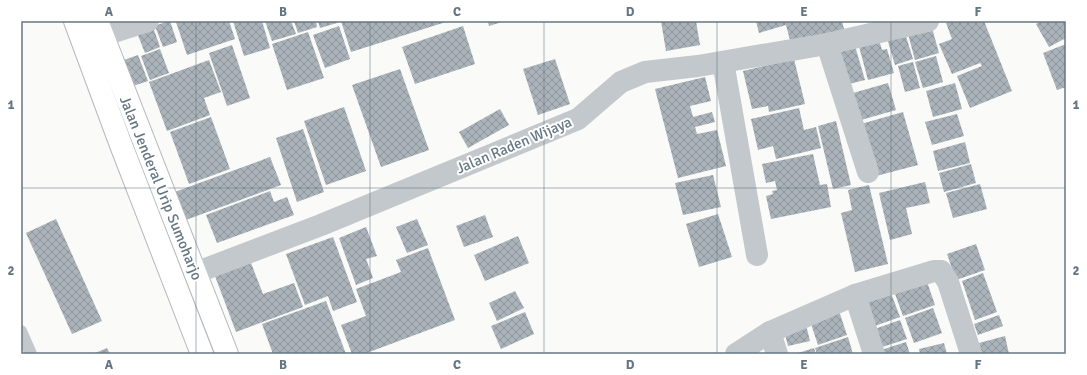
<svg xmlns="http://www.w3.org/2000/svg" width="1087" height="375" viewBox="0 0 1087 375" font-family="Signika,sans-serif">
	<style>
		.building { fill: url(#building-cross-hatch) }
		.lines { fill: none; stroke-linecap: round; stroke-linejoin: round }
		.highway-casing { stroke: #b4b9bd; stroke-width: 24 }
		.lane { stroke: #c3c8cc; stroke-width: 12 }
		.street { stroke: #c3c8cc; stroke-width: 22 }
		.highway { stroke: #fff; stroke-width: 22 }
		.grid { fill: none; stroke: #657683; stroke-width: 1; stroke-opacity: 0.55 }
		.labels { text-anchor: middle; stroke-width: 4; stroke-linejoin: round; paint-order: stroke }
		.street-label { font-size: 15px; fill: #657683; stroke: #fff }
		.neatline { fill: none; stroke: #657683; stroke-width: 1.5 }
		.grid-label { font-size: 13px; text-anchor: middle; font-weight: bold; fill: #657683 }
	</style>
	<defs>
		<pattern id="building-cross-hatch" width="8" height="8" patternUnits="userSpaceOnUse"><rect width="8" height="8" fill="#aab3b9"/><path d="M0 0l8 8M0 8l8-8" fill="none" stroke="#8e969c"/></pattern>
	</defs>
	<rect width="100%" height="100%" fill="#fafaf8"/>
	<g class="building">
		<polygon points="168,21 170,21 177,42 163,47 155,26"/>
		<polygon points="179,21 229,21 235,39 187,55 176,22"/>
		<polygon points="233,21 262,21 270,48 244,56"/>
		<polygon points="265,21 291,21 296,34 272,41"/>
		<polygon points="294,21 316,21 317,27 298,33"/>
		<polygon points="318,21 336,21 337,23 320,28"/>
		<polygon points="341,21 449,21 351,52"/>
		<polygon points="488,21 505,21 489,26"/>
		<polygon points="661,21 696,21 700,45 666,51"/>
		<polygon points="756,21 842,21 844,29 791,44 786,25 759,33"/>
		<polygon points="950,21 984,21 1012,91 970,108 957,76 982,66 980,63 952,74 939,44 952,39 946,23"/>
		<polygon points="1041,21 1066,21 1066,38 1049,47 1036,24"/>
		<polygon points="339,26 350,59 325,68 313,35"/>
		<polygon points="463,26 475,64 415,84 402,47"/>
		<polygon points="153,27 160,47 145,53 137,33"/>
		<polygon points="932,28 939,53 915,60 908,34"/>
		<polygon points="904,30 913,59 895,65 886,35"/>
		<polygon points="308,32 324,78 287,90 272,44"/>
		<polygon points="877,33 882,50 887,49 894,73 868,80 857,39"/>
		<polygon points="1066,44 1066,87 1057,90 1043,53"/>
		<polygon points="232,45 250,98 227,106 209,53"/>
		<polygon points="855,46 865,80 845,85 836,52"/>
		<polygon points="160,49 169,73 150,80 141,56"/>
		<polygon points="138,55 148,81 130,87 121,61"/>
		<polygon points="936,56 943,82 923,88 915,62"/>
		<polygon points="555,59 570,104 538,115 523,69"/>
		<polygon points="794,59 805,104 769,112 768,106 752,109 743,71"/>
		<polygon points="209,60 221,92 204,98 210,115 167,131 149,82"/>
		<polygon points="913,62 920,88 905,92 898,66"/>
		<polygon points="400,69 429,150 381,167 352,85"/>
		<polygon points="705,77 711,101 690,106 693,117 712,112 715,122 695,127 697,134 717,130 726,166 678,178 655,89"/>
		<polygon points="888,83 896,110 854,122 846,95"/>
		<polygon points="955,83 962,109 933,117 926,91"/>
		<polygon points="344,107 366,171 326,185 304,121"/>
		<polygon points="799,108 804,130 816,127 821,148 776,159 773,146 758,150 751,119"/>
		<polygon points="500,109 509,125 468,148 459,132"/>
		<polygon points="903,112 918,165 876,176 861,124"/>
		<polygon points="957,114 964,136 932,145 925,122"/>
		<polygon points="211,117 230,169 189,184 170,132"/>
		<polygon points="836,121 851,185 833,189 818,126"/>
		<polygon points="303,129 324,192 297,202 276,138"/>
		<polygon points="965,142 970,163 938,171 933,151"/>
		<polygon points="813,154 820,185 827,184 831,207 771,219 766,196 773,194 772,191 777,190 775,181 766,183 762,164"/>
		<polygon points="270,157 281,185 183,221 172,193"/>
		<polygon points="971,164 976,183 944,192 939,173"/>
		<polygon points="713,175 721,207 683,215 675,183"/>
		<polygon points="925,182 930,203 906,208 912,234 890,240 879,193"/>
		<polygon points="980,184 987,209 953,218 946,193"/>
		<polygon points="869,185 888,264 855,272 841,213 852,210 848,190"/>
		<polygon points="270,191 274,202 287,197 294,215 217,243 206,215"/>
		<polygon points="718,214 732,257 699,267 686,224"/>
		<polygon points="485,215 493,237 464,247 456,226"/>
		<polygon points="56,219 102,321 72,334 26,233"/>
		<polygon points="417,219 428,245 407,253 396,227"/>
		<polygon points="366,227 377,256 366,259 373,278 356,285 339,238"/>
		<polygon points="518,236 529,263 485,281 474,255"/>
		<polygon points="333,237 357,302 333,311 328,296 305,305 286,254"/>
		<polygon points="976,244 985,270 956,280 947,254"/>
		<polygon points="428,248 455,320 364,354 352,354 341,325 366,316 356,289 401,272 396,260"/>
		<polygon points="251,263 263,294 294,283 303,307 236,332 215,276"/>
		<polygon points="983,273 997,312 975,320 962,281"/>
		<polygon points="926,279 935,305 903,316 894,291"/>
		<polygon points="515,291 524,308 497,321 489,303"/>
		<polygon points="891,293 900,317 872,327 863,303"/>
		<polygon points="326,301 346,354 273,354 262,324"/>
		<polygon points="933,308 942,333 914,343 905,318"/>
		<polygon points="839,311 847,335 818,345 810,321"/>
		<polygon points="525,312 534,334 501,349 491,326"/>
		<polygon points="999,315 1003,326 978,335 974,324"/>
		<polygon points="900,320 907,339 879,348 872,330"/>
		<polygon points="806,325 810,341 788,346 784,330"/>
		<polygon points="1005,336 1009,354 982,354 979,343"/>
		<polygon points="848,337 853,354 817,354 815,348"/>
		<polygon points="906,342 910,354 882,354 881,350"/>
		<polygon points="944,343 947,354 920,354 919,349"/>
		<polygon points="107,348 110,354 93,354"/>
		<polygon points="814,348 816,354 795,354"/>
	</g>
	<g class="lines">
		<defs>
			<g id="highway">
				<polyline points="75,21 121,145 202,354"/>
				<polyline points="97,21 227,354"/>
			</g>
		</defs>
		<use href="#highway" class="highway-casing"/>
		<polyline class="lane" points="21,331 31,354"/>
		<g class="street">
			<polyline points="101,36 148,21"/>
			<polyline points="827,44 868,172"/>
			<polyline points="723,62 757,255"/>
			<polyline points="195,273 321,225 578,119 621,82 645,72 698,66 827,44 928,21"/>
			<polyline points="855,295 874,354"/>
			<polyline points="770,332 777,354"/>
			<polyline points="736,354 770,332 855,295 934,271 941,271 948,282 971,354"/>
		</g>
		<use href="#highway" class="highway"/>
	</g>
	<path class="grid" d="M196,21V354M370,21V354M544,21V354M717,21V354M891,21V354M21,188H1066"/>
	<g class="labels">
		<g class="street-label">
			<text transform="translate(514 145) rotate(-23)" y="5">Jalan Raden Wijaya</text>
			<text transform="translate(161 188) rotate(68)" y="5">Jalan Jenderal Urip Sumoharjo</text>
		</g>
	</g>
	<rect width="1087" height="375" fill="none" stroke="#ffffff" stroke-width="44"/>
	<rect x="22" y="22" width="1043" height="331" class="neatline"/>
	<g class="grid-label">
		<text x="109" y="16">A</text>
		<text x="283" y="16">B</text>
		<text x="457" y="16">C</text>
		<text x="630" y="16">D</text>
		<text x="804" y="16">E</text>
		<text x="978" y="16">F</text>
		<text x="11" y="109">1</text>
		<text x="1076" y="109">1</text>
		<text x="11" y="275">2</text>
		<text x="1076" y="275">2</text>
		<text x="109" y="369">A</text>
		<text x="283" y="369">B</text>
		<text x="457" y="369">C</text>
		<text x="630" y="369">D</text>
		<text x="804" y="369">E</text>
		<text x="978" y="369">F</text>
	</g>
</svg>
